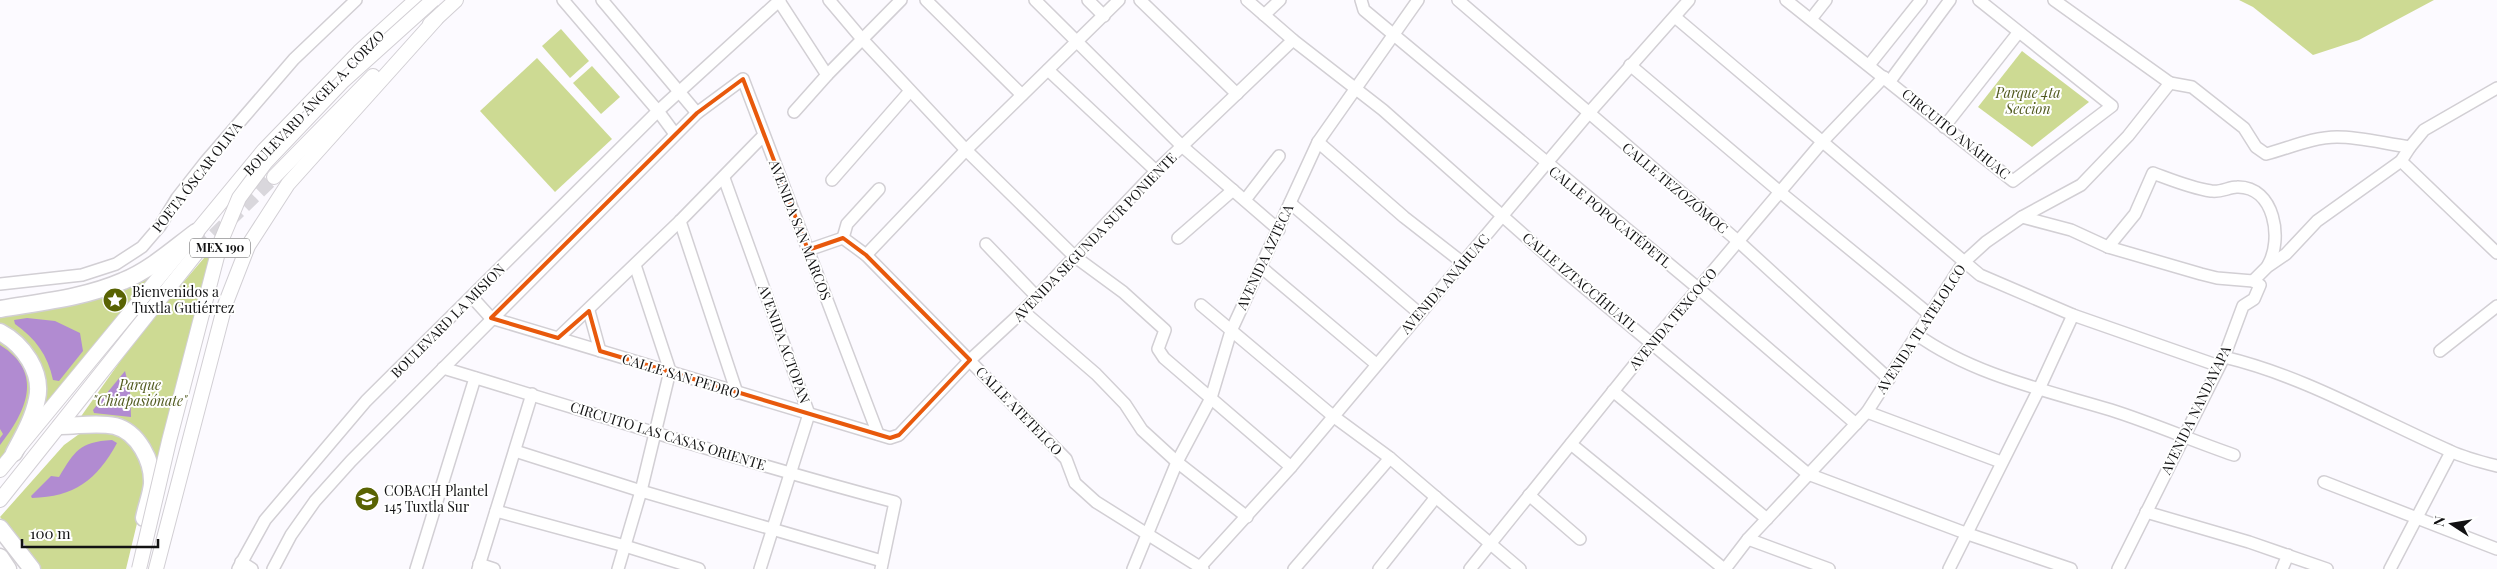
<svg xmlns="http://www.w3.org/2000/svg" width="2497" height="569" viewBox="0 0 2497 569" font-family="'Playfair Display',serif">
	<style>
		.green { fill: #cdda93 }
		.water { fill: #b18bd1 }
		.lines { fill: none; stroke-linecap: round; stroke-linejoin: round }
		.major-tunnel { stroke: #d9d7dc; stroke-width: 14; stroke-dasharray: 14 7; stroke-linecap: butt }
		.minor-casing { stroke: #d2cfd4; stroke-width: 14 }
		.major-casing { stroke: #d2cfd4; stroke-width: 16 }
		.highway-casing { stroke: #d2cfd4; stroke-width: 19 }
		.minor { stroke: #fff; stroke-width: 11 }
		.major { stroke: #fff; stroke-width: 14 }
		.highway { stroke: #fff; stroke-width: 16 }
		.major-bridge-casing { stroke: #d2cfd4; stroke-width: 16; stroke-linecap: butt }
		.major-bridge { stroke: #fff; stroke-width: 14 }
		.marked { fill: none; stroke: #e8590c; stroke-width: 4; stroke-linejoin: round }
		.labels { text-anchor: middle; stroke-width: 4; stroke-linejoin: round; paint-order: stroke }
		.shield { fill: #fff; stroke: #59595a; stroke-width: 1 }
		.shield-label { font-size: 12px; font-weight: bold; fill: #121213 }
		.park-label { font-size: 14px; font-style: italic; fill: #50591e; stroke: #fff }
		.street-label { font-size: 14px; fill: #121213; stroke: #fff }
		.poi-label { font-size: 14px; fill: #121213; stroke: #fff; text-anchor: start }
	</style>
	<rect width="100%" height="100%" fill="#fcfaff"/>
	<g class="green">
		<polygon points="2239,0 2434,0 2359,40 2313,55 2253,7"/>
		<polygon points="561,29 589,61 570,78 542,46"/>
		<polygon points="2022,51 2089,102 2032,147 1978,107"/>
		<polygon points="537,58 612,139 555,192 480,111"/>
		<polygon points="592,66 620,97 601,114 573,83"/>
		<polygon points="204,258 210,258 157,468 146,442 77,422 141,332"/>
		<path d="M159,268L39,417C43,367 48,353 0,326V316Z"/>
		<polygon points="0,337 12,344 33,376 29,419 0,463"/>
		<polygon points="96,431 119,435 141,456 146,486 126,569 40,569 35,559 0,517 64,445 82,432"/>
	</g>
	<g class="water">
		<path d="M27,318L55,321L80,333L83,351L59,381L53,380C48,355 35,338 15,324L14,320Z"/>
		<path d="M0,345C45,373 26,412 0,445V438L3,434L0,429Z"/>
		<polygon points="125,371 130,391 131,417 94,413 93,410"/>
		<path d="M112,440L117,443C97,480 74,497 32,498L31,496L51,476L59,477C75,451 79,442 112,440Z"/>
	</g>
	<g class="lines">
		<polyline class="major-tunnel" points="199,250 274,177"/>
		<defs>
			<g id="minor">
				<polyline points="563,0 658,111 675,134"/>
				<polyline points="602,0 697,113"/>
				<polyline points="829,0 862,39 966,150 1074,256 1123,292 1165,330 1158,349 1164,358 1291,467"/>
				<polyline points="926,0 1022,95"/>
				<polyline points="1035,0 1183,147 1279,230"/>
				<polyline points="1088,0 1104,16"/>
				<polyline points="1140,0 1237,94"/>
				<polyline points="1247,0 1293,40 1383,110 1561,268 1808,474 1968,534 2071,569"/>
				<polyline points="1361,0 1364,10 1699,289 1856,424"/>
				<polyline points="1458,0 1739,242 1889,379"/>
				<polyline points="1786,0 2013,181 2112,106 1979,0"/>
				<polyline points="2054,0 2170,83"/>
				<polyline points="779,1 827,75"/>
				<polyline points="1264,15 1280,0"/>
				<polyline points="1675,17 1980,275 2073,315 2219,366"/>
				<polyline points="1811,19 1826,0"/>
				<polyline points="1630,65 1780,192 1929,314"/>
				<polyline points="1869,65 1921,0"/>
				<polyline points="1048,70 1156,171"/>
				<polyline points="1890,81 1950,0"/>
				<path d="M2170,83L2192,87L2244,128L2256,147L2266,154C2289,148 2313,137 2337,137C2362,137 2386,144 2410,147L2424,130L2497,88"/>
				<polyline points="794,112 827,75 901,0"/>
				<polyline points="1944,127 2018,33"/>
				<polyline points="1318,142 1404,217 1463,263"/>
				<polyline points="2401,161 2497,253"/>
				<polyline points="724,178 809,414 760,569"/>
				<polyline points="832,180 910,91"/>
				<polyline points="1245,200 1279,156"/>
				<polyline points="1290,203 1419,313"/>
				<polyline points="2022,217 2071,230 2108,247 2201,274 2217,278 2253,281"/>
				<polyline points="680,221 737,393"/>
				<polyline points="843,238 866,255 1066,459 1075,483 1096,502 1203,569"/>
				<polyline points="843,238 847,224 879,189"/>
				<polyline points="1178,238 1233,190"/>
				<polyline points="986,244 1036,296"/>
				<path d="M2108,247L2135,214L2153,173C2172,180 2191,188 2211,191C2220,193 2229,187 2237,187C2275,186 2283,240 2268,265"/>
				<polyline points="808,250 843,238"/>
				<polyline points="866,255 966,150 1119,0"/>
				<polyline points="1261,267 1376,364"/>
				<polyline points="0,284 82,275 116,264 142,247 160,226 177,198 206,161 294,59 356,0"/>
				<polyline points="472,297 491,318 890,438 899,435 970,360 1023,311 1156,171 1293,40"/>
				<polyline points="1201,305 1333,416 1390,458 1520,569"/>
				<polyline points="589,311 600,351"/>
				<polyline points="1023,311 1096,374 1125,404 1142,430 1177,462 1247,517"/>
				<path d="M1916,334C1973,375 2045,390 2111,410C2152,423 2193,441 2234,455"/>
				<polyline points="558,338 680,221 763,136"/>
				<polyline points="2440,351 2497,306"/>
				<path d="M2224,357C2304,376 2375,418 2450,451C2465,458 2481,462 2497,466"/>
				<path d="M443,368C593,413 743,462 895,502L881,569"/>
				<polyline points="1613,391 1767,519"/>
				<polyline points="1867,412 2001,462"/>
				<polyline points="1571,444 1724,569"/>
				<polyline points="515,451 641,491 882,561"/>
				<polyline points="2324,482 2497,549"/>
				<polyline points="1529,495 1580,539"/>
				<polyline points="496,511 625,546 699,569"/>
				<polyline points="2146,512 2249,542 2327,569"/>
				<polyline points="1748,539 1829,569"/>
				<polyline points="241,562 252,569"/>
				<polyline points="479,564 494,569"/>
				<polyline points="1200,567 1291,467 1588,114 1689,0"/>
				<polyline points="238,569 265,520 366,401 658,111 780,0"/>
				<polyline points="273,569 291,535 315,501 351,461 697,113 743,79 878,434"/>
				<polyline points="416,569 475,378"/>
				<polyline points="478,569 532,394"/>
				<polyline points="618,569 641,491 670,371 635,265"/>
				<polyline points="1133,569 1177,462 1211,398 1231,331 1318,142 1418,0"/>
				<polyline points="1294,569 1390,458"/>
				<polyline points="1379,569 1436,497"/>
				<polyline points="1470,569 1652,343 1823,141 1884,77"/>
				<polyline points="1725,569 1748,539 1867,412 1963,263 1986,242 2022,217 2081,185 2128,136 2170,83"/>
				<polyline points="1949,569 2039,389 2073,315"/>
				<polyline points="2118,569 2224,357 2243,306 2254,299 2260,285 2253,281 2267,267 2286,254 2317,221 2401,161 2410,147"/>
				<polyline points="2282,569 2288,555"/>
				<polyline points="2390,569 2451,452"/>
			</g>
			<g id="major">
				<polyline points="430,24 456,0"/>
				<polyline points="274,177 373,76"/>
				<polyline points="0,470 264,150 359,52 416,0"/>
				<polyline points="0,500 199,250"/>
				<polyline points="156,569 225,305 248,246 288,184 436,19"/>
			</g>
			<g id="highway">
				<path d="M0,309C41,302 84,298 123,281C150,270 172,250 196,232"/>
				<path d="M0,332C23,344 43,372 37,399C33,419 23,436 14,453"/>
				<path d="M61,426C78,426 97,422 115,426C138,432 153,461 152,484C151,495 146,507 144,518"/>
				<polyline points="0,528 32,569"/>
				<polyline points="0,557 8,569"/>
			</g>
		</defs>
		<use href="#minor" class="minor-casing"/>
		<use href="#major" class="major-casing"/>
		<use href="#highway" class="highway-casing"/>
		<use href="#minor" class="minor"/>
		<use href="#major" class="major"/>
		<use href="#highway" class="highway"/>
		<defs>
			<polyline id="major-bridge" points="139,569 169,441 221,241 239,198 265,163 343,81 433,0"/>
		</defs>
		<use href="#major-bridge" class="major-bridge-casing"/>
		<use href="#major-bridge" class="major-bridge"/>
	</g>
	<path class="marked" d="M743,79L808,250L843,238L866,255L970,360L899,435L890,438L600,351L589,311L558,338L491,318L697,113Z"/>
	<defs>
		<symbol id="sight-disc" viewBox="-11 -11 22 22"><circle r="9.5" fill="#596303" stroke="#fff"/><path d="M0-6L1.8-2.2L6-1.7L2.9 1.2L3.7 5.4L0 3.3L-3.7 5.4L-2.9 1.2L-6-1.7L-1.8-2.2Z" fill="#fff"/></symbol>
		<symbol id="university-disc" viewBox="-11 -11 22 22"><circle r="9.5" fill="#596303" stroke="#fff"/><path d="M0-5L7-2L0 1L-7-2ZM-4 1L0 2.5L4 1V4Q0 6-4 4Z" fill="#fff"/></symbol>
	</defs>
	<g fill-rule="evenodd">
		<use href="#sight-disc" x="101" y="286" width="28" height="28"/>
		<use href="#university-disc" x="353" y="485" width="28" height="28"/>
	</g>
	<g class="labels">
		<rect class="shield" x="190" y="238.5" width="60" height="19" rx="4"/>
		<g class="shield-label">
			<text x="220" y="252">MEX 190</text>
		</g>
		<g class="park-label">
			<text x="2028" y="98">Parque 4ta<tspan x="2028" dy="16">Seccion</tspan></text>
			<text x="140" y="390">Parque<tspan x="140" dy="16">"Chiapasiónate"</tspan></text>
		</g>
		<g class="street-label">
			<text transform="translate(314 103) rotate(-46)" y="5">BOULEVARD ÁNGEL A. CORZO</text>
			<text transform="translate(1956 134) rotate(39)" y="5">CIRCUITO ANÁHUAC</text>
			<text transform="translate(197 177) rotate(-52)" y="5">POETA ÓSCAR OLIVA</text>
			<text transform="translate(1675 188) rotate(40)" y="5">CALLE TEZOZÓMOC</text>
			<text transform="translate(1610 217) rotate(39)" y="5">CALLE POPOCATÉPETL</text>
			<text transform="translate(800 230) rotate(69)" y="5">AVENIDA SAN MARCOS</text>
			<text transform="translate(1095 237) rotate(-46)" y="5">AVENIDA SEGUNDA SUR PONIENTE</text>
			<text transform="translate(1265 257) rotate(-65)" y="5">AVENIDA AZTECA</text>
			<text transform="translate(1580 282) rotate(40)" y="5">CALLE IZTACCÍHUATL</text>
			<text transform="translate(1445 284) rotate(-49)" y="5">AVENIDA ANÁHUAC</text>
			<text transform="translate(1673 319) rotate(-50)" y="5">AVENIDA TEXCOCO</text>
			<text transform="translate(448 321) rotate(-45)" y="5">BOULEVARD LA MISION</text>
			<text transform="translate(1921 329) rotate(-57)" y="5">AVENIDA TLATELOLCO</text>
			<text transform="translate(784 344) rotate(70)" y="5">AVENIDA ACTOPAN</text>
			<text transform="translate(681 376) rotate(17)" y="5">CALLE SAN PEDRO</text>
			<text transform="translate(2196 410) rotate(-64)" y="5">AVENIDA NANDAYAPA</text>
			<text transform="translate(1019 411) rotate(46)" y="5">CALLE ATETELCO</text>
			<text transform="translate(668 436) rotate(17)" y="5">CIRCUITO LAS CASAS ORIENTE</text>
		</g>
		<g class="poi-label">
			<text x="132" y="297">Bienvenidos a<tspan x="132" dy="16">Tuxtla Gutiérrez</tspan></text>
			<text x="384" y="496">COBACH Plantel<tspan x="384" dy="16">145 Tuxtla Sur</tspan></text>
		</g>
	</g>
	<g transform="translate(2452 524) rotate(282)" stroke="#ffffff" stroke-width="4" paint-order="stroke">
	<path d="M0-4L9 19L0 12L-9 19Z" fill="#121213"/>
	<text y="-8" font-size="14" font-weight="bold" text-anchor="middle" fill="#121213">N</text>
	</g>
	<path d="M22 539v8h136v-8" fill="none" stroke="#121213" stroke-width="2.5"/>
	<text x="30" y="539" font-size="15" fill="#121213" stroke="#ffffff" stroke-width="4" paint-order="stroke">100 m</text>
</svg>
